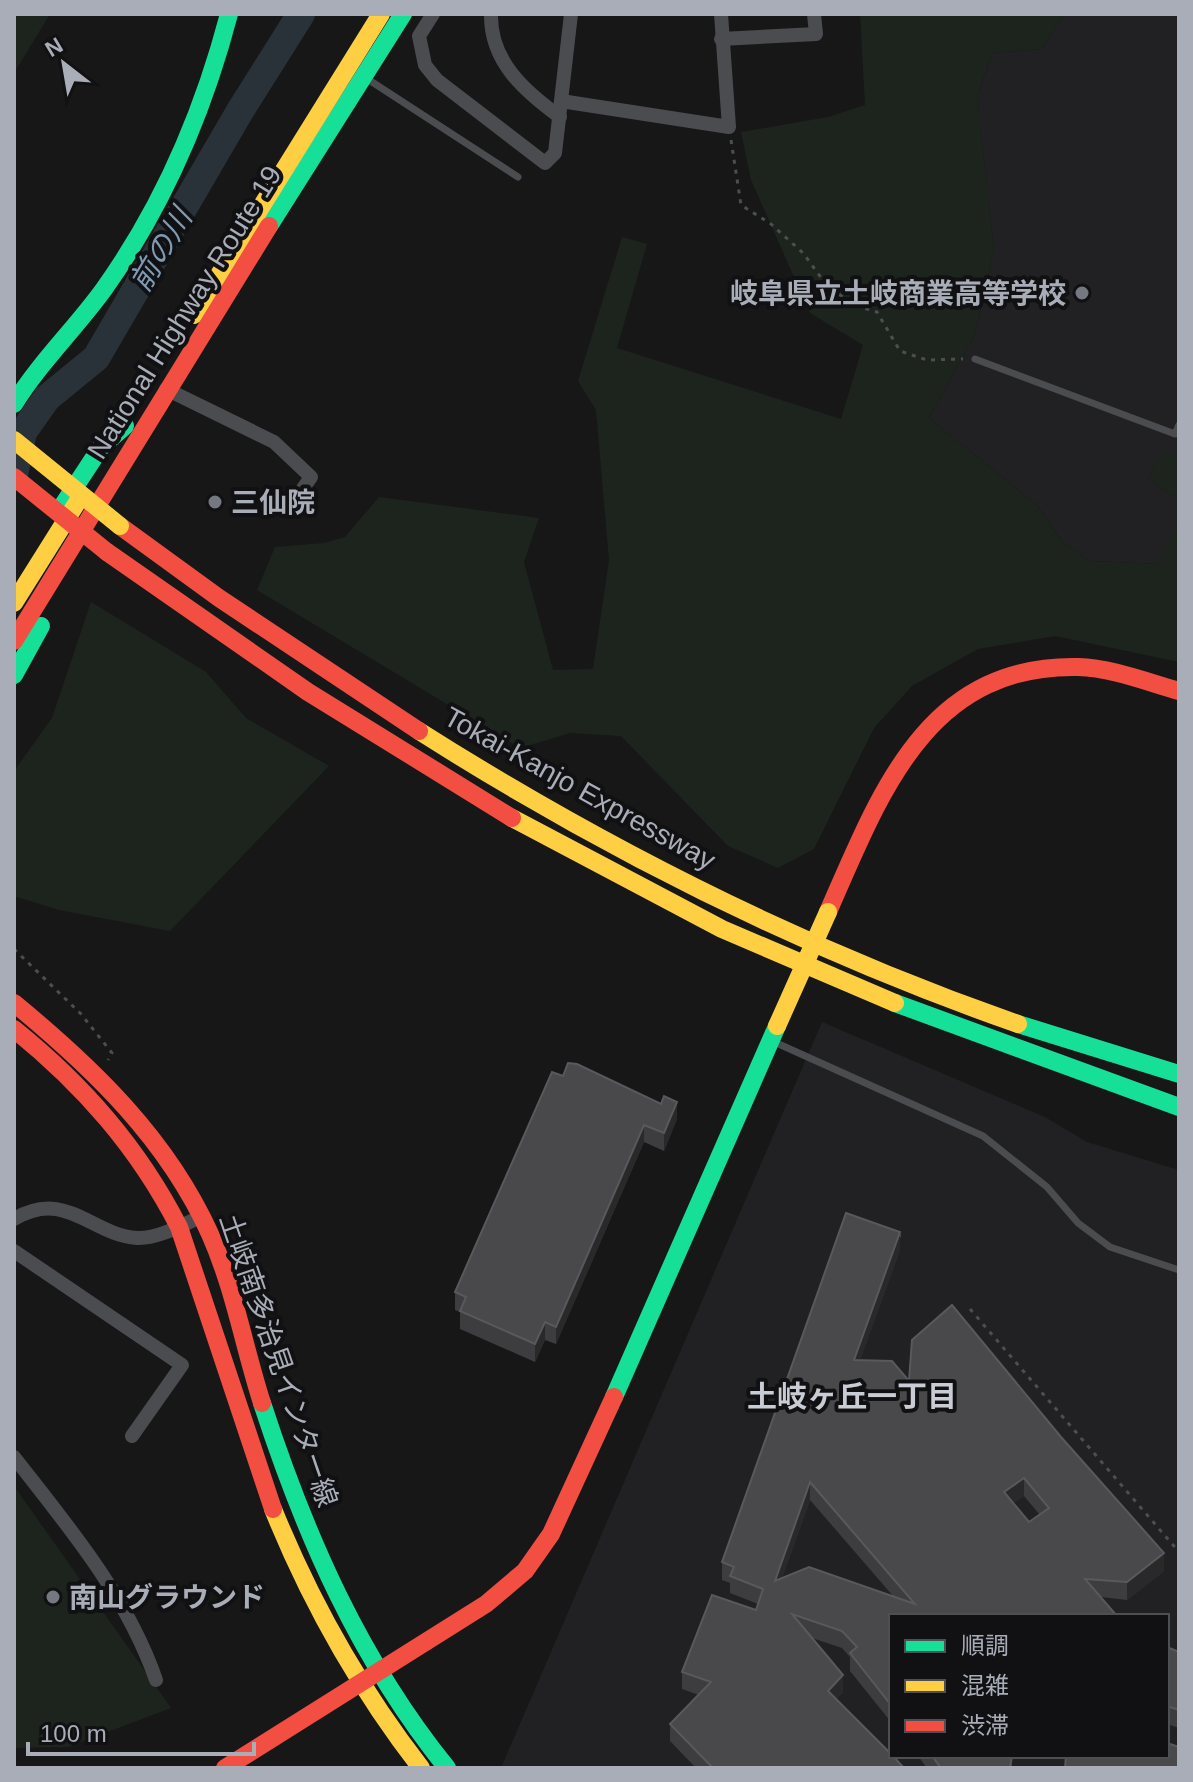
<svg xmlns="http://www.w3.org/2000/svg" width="1193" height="1782" viewBox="0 0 1193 1782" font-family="Arial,'Noto Sans JP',sans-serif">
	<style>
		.built { fill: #212123; fill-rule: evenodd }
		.green { fill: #1d241e }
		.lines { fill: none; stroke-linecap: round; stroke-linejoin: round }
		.river { stroke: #2a3239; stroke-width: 28 }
		.path { stroke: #4d4e52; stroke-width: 3; stroke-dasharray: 4 6; stroke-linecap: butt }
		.lane { stroke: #4b4c50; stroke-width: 7 }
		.street { stroke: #4b4c50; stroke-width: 14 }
		.fast { stroke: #16e098; stroke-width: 18 }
		.slow { stroke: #ffcf43; stroke-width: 18 }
		.jam { stroke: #f24e42; stroke-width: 18 }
		.slow-bridge { stroke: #ffcf43; stroke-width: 18 }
		.jam-bridge { stroke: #f24e42; stroke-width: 18 }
		.wall { fill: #3d3d3f; fill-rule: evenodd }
		.shaded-wall { fill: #29292a }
		.building { fill: #49494c; stroke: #58595d; stroke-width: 2; fill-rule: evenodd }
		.poi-dot { fill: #757880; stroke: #111113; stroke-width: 3 }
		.labels { text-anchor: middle; stroke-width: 8; stroke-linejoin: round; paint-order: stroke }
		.poi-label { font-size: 28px; font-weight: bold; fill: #a8adb8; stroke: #111113; text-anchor: start }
		.street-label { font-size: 28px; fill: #a8adb8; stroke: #111113 }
		.water-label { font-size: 30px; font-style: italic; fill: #7f9bb3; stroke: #111113 }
		.neighbourhood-label { font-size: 30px; font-weight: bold; fill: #c9ccd4; stroke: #111113 }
	</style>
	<rect width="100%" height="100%" fill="#171717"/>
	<g class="built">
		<polygon points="1063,14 1179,14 1179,455 1163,451 1148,479 1179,500 1179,517 1159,564 1090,561 1062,542 1038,506 929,418 974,336 994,250 977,97 992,53 1042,49"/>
		<path d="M822,1022L1045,1117L1087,1142L1179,1170V1768H501ZM891,1616H1167V1756H891Z"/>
	</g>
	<g class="green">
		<polygon points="14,14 50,14 14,73"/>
		<polygon points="860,14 1063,14 1042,49 992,53 977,97 994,250 974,336 929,418 1038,506 1062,542 1090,561 1158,564 1179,517 1179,662 1055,636 978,649 912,686 874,728 814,849 778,868 728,846 621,736 570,733 520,748 257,590 275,547 324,543 345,537 379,497 539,518 524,562 553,670 593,669 609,560 596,410 578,381 622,237 647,244 617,348 841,419 863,345 810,313 751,180 741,132 828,117 865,105"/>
		<polygon points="1163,450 1179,455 1179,500 1148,479"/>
		<polygon points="91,602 206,672 246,718 329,766 170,931 59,910 14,896 14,771 52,718"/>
		<polygon points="14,1486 171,1708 68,1747 14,1748"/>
	</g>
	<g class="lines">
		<polyline class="river" points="14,475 23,432 47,398 96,358 240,111 301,14"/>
		<g class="path">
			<polyline points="731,140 741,205 771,224 803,253 828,287 857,306 877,312 900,351 927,360 963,359"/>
			<polyline points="14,949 81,1014 112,1053 108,1060"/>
			<polyline points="897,1235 906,1238"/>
			<polyline points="970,1309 1179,1552"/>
		</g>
		<g class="lane">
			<polyline points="369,80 518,177"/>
			<polyline points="975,359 1175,434 1179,425"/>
			<polyline points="772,1041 983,1136 1047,1187 1078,1223 1110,1247 1179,1270"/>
		</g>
		<g class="street">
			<polyline points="433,14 419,36 425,65 437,80 545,163 555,153 571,14"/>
			<path d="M491,14C490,61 524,91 560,117"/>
			<polyline points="721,39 816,34 814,14"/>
			<polyline points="561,101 729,127 721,14"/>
			<polyline points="166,389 274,442 311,477 295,500"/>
			<path d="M14,1219C66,1188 91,1235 137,1238C157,1239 183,1225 202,1216"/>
			<polyline points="14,1251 182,1365 132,1436"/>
			<path d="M14,1457C68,1526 127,1596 156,1680"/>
		</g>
		<g class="fast">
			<polyline points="269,226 403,14"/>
			<path d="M14,404C40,362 75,329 104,289C163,206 203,113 229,14"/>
			<polyline points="61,508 101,447 125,426"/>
			<polyline points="14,675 41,626"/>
			<polyline points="895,1003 1179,1107"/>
			<polyline points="1018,1024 1179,1074"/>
			<polyline points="614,1397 777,1026"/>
			<path d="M262,1403C305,1535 359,1659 447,1768"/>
		</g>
		<g class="slow">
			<polyline points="194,315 381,14"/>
			<polyline points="14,603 78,501"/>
			<path d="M419,731C605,849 809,951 1018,1024"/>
			<polyline points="512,818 722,929 895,1003"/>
			<path d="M273,1509C311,1603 359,1688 421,1768"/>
		</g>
		<g class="jam">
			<polyline points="120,526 219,598 419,731"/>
			<polyline points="107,552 308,692 512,818"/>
			<polyline points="14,641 269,226"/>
			<path d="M828,912C880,794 926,664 1078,667C1112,668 1147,682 1179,691"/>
			<path d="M14,1003C93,1068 167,1139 210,1234C234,1288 244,1347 262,1403"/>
			<path d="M14,1029C83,1085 138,1147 179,1227L273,1509"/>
			<polyline points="225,1768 486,1604 525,1571 551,1534 614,1397"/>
		</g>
		<g class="slow-bridge">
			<polyline points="14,440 120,526"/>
			<polyline points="777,1026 828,912"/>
		</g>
		<polyline class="jam-bridge" points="14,477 107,552"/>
	</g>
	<g class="wall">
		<polygon points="563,1076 677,1119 664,1151 644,1142 556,1344 545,1340 535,1362 460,1329 460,1312 455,1310 455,1292"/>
		<path d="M900,1250L860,1360L909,1381L1164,1571L1127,1600L1101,1597L891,1616V1722L850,1671V1657L842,1648L812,1638L843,1692L836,1699L904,1768H696L670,1741V1724L699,1695L682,1689V1672L756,1610L758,1604L730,1593V1583L722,1580V1562ZM1024,1496L1040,1515L1029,1522L1013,1503ZM810,1500L893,1596L782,1578Z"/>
		<polygon points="1167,1647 1179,1652 1179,1728 1167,1724"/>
		<polygon points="918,1756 1012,1756 1012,1768 927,1768"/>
	</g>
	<g class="shaded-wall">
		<polygon points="677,1102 677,1119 664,1151 664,1133"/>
		<polygon points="644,1125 644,1142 556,1344 556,1327"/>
		<polygon points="900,1232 900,1250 854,1377 854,1360"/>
		<polygon points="545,1322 545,1340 535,1362 535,1344"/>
		<polygon points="1024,1478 1024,1496 1004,1510 1004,1492"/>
		<polygon points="810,1482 810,1500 775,1598 775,1581"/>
		<polygon points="1164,1553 1164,1571 1127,1600 1127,1582"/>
		<polygon points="843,1675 843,1692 828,1708 828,1691"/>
	</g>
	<g class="building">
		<polygon points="568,1063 577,1064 661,1104 664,1096 677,1102 664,1133 644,1125 556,1327 545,1322 535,1344 460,1311 466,1297 455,1292 552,1072 563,1076"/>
		<path d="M846,1213L900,1232L854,1360L892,1361L909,1381L912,1340L952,1305L1061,1437L1164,1553L1127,1582L1085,1579L1117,1616H891V1705L850,1653L857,1647L842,1631L792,1614L843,1675L828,1691L891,1754V1756H893L904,1768H713L670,1724L711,1682L682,1672L712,1595L756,1610L763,1589L730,1576L734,1567L722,1562ZM1024,1478L1049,1508L1029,1522L1004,1492ZM810,1482L915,1604L809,1567L775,1581Z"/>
		<polygon points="1167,1647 1179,1652 1179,1710 1167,1706"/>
		<polygon points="1167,1743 1179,1747 1179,1768 1065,1768 1066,1756 1167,1756"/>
		<polygon points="932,1756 1012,1756 1010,1768 941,1768"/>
	</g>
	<g class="poi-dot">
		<circle cx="1082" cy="293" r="8"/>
		<circle cx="215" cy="502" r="8"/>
		<circle cx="53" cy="1597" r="8"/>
	</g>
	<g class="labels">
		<g class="poi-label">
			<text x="1066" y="303" text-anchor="end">岐阜県立土岐商業高等学校</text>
			<text x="231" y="512">三仙院</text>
			<text x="69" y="1607">南山グラウンド</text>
		</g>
		<g class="street-label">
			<text transform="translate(184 312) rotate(-58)" y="10">National Highway Route 19</text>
			<text transform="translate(580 788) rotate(29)" y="10">Tokai-Kanjo Expressway</text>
			<text transform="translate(279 1360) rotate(71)" y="10">土岐南多治見インター線</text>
		</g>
		<g class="water-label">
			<text transform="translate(161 250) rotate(-59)" y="10">前の川</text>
		</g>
		<g class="neighbourhood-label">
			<text x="852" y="1407">土岐ヶ丘一丁目</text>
		</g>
	</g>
	<rect width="1193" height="1782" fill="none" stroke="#a8adb8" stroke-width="32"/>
	<rect x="889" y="1614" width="280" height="144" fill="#111113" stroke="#4d4f55" stroke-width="2"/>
	<rect x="905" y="1640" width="40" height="12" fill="#16e098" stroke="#4d4f55" stroke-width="2"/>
	<text x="961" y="1654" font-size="24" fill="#a8adb8">順調</text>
	<rect x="905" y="1680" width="40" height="12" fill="#ffcf43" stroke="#4d4f55" stroke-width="2"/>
	<text x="961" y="1694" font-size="24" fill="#a8adb8">混雑</text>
	<rect x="905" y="1720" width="40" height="12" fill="#f24e42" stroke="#4d4f55" stroke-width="2"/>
	<text x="961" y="1734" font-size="24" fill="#a8adb8">渋滞</text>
	<g transform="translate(64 64) rotate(329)" stroke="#111113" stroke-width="6" paint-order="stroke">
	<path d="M0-6L14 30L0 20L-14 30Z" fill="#a8adb8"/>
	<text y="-12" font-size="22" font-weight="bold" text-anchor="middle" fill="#a8adb8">N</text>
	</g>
	<path d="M28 1742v12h226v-12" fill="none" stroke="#a8adb8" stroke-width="4"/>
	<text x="40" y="1742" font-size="24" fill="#a8adb8" stroke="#111113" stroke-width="6" paint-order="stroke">100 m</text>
</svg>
